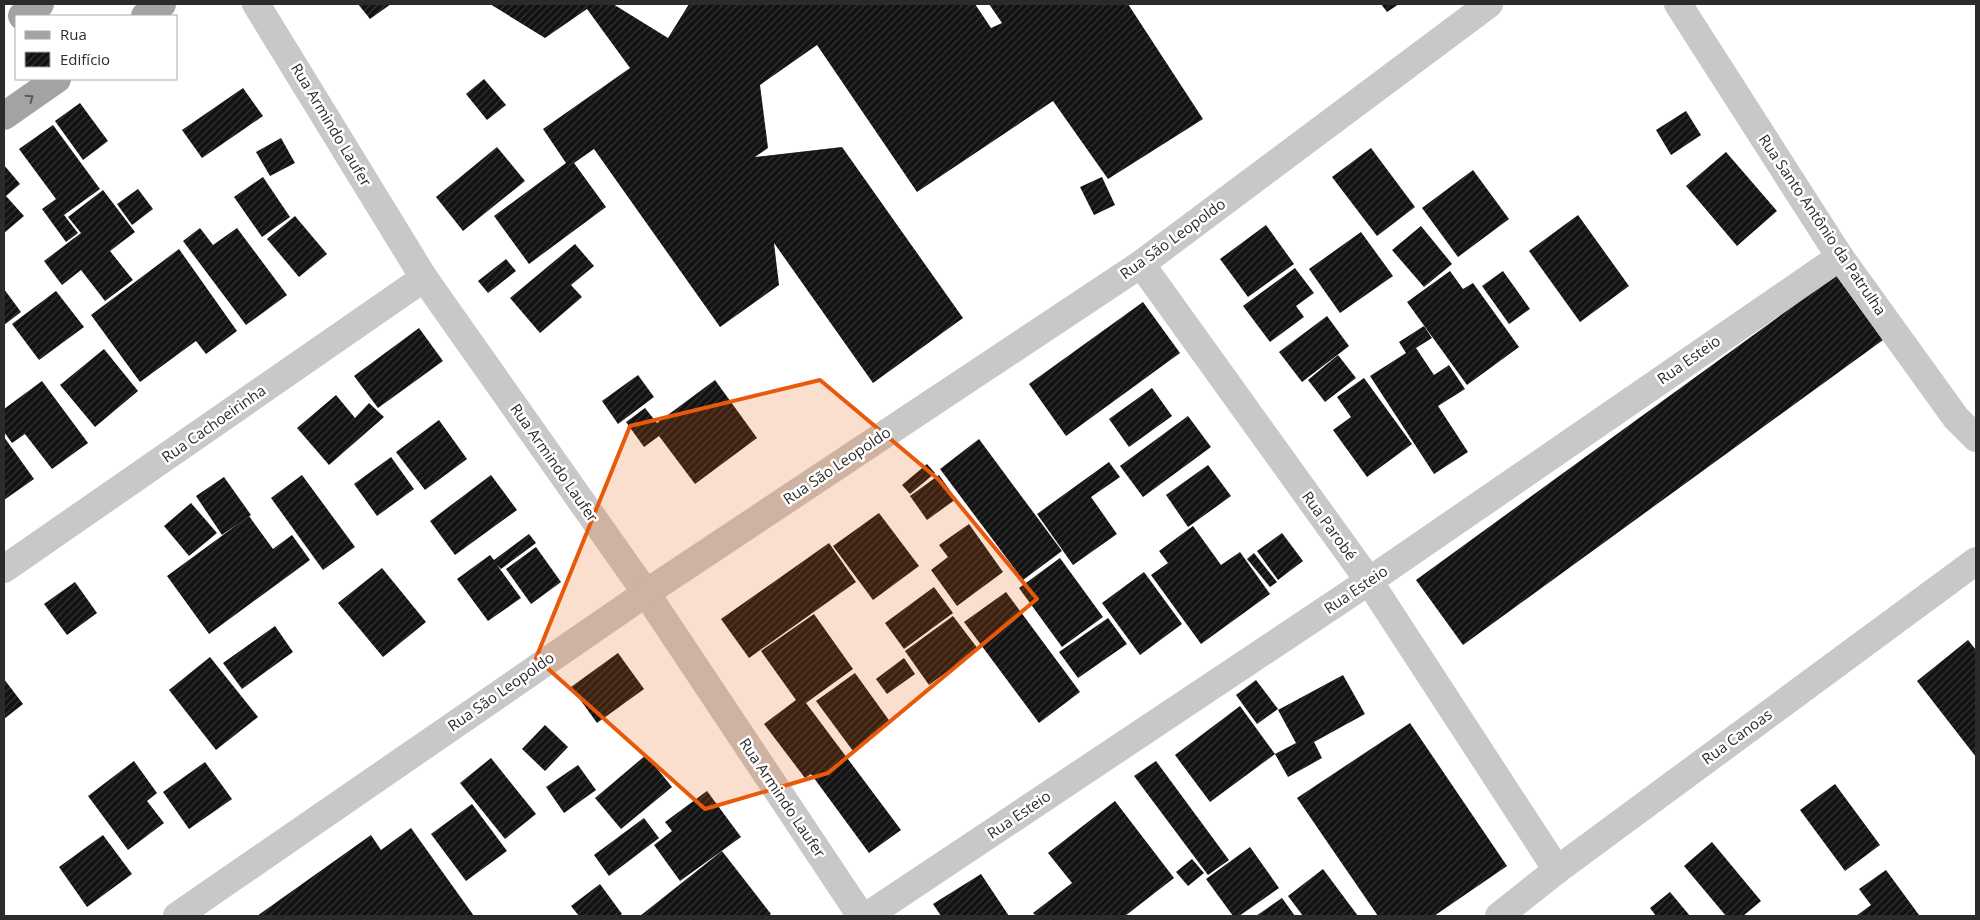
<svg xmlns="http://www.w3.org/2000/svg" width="1980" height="920" viewBox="0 0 1980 920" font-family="'Open Sans',sans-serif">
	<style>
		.building { fill: url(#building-hatch) }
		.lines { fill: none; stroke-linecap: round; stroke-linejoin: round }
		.minor { stroke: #c8c8c8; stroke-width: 28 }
		.major { stroke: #a3a3a3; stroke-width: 28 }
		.oneway { stroke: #5b5b5b }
		.marked { fill: #e8590c; fill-opacity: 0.2; stroke: #e8590c; stroke-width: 4; stroke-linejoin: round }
		.labels { text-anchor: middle; stroke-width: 5; stroke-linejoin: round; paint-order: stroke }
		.street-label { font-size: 15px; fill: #2b2b2b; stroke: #fff }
	</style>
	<defs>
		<pattern id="building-hatch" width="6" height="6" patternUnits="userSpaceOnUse" patternTransform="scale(1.25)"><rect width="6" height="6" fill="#121212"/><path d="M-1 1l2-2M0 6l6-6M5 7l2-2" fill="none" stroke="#353535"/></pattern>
	</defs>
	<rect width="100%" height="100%" fill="#fff"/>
	<g class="building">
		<polygon points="358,4 391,4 370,19"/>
		<polygon points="490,4 613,4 668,38 689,4 975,4 991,28 1002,23 989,4 1128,4 1203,119 1108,179 1053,101 917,192 817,45 760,85 768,148 755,157 842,147 963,318 873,383 774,243 779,285 720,327 594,149 574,163 606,207 529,264 494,216 566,163 543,129 630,68 587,9 545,38"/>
		<polygon points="1381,4 1399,4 1387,12"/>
		<polygon points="484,79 506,105 487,120 466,94"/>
		<polygon points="243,88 263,116 202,158 182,130"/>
		<polygon points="80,103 108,141 83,160 55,121"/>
		<polygon points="1686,111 1701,135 1671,155 1656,130"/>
		<polygon points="53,125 100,189 64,215 78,233 66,242 42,209 56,199 19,149"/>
		<polygon points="281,138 295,163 270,176 256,152"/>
		<polygon points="497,147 525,181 463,231 436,197"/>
		<polygon points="1371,148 1415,207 1377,236 1332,177"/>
		<polygon points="1726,152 1777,211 1737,246 1686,186"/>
		<polygon points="4,165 20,184 6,196 24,216 4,233"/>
		<polygon points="1473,170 1509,219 1458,257 1422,208"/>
		<polygon points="263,177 290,217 262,237 234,197"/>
		<polygon points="1102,177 1115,205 1094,215 1080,187"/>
		<polygon points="138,189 153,209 132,225 117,204"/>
		<polygon points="103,190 135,232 110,251 133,280 105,301 81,270 62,285 44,261 81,233 68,217"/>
		<polygon points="1578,215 1629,286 1580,322 1529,251"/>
		<polygon points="295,216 327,254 299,277 267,239"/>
		<polygon points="1266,225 1294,264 1248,297 1220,259"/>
		<polygon points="1421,226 1452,264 1424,287 1392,250"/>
		<polygon points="200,228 213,245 237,228 287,295 246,325 183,241"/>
		<polygon points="1361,232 1393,276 1340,313 1309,269"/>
		<polygon points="575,244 594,266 571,285 582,297 540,333 510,298"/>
		<polygon points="179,249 237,331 206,354 196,341 140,382 91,315"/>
		<polygon points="506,259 516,271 488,293 478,281"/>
		<polygon points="1295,268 1314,293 1296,306 1304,317 1270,342 1243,306"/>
		<polygon points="1450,271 1463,289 1473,283 1519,347 1467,385 1407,302"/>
		<polygon points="1503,271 1530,309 1509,324 1482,286"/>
		<polygon points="1836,275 1883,340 1463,645 1416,580"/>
		<polygon points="4,289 21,312 4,325"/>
		<polygon points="56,291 84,327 39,360 12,324"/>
		<polygon points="1143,302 1180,353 1066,436 1029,384"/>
		<polygon points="1327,316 1349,346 1302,382 1279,352"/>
		<polygon points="1424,326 1432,338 1416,348 1434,375 1449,365 1465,389 1438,406 1468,452 1434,474 1370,376 1406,353 1399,342"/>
		<polygon points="419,328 443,361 378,408 354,376"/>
		<polygon points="104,349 138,391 95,427 60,385"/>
		<polygon points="1338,355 1356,378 1325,402 1308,380"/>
		<polygon points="638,375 654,397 618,424 602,401"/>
		<polygon points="1364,378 1412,444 1367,477 1333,430 1351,417 1337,397"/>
		<polygon points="715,380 757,438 695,484 659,436 644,447 626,422 645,408 657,423"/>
		<polygon points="42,381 88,443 52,469 25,434 12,443 4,432 4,409"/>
		<polygon points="1152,388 1172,416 1129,447 1109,419"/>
		<polygon points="336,395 355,418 369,403 384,417 329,465 297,428"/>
		<polygon points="1188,416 1211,447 1143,497 1120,466"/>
		<polygon points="439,420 467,459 425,490 396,452"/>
		<polygon points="4,437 34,479 4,500"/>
		<polygon points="979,439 1062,551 1023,580 940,469"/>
		<polygon points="391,457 414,489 377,516 354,484"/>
		<polygon points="1109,462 1120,477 1091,497 1117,534 1073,565 1037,514"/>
		<polygon points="927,464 935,473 910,494 902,485"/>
		<polygon points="1208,465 1231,496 1188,527 1166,495"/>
		<polygon points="302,475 355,547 323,570 271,498"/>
		<polygon points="491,475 517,510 455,555 430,521"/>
		<polygon points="939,475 956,499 927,520 910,496"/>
		<polygon points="224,477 251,515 222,535 196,496"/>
		<polygon points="191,503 217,533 189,556 164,526"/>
		<polygon points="879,513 919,566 873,600 833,546"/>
		<polygon points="249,516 273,549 292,535 310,560 209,634 167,576"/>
		<polygon points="969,524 1003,572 957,606 931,570 948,557 939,545"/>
		<polygon points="1193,526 1221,565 1240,552 1270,594 1201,644 1151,575 1168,563 1159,551"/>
		<polygon points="1282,533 1303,561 1278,580 1257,551"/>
		<polygon points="529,534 536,543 501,569 497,565 521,598 488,621 457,579 490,555 494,560"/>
		<polygon points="829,543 856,582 749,658 721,619"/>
		<polygon points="536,547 561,582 531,604 506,569"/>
		<polygon points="1254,553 1277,582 1270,587 1247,559"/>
		<polygon points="1060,558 1103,617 1062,647 1019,588"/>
		<polygon points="382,568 426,622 383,657 338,603"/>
		<polygon points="1144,572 1182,624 1140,655 1102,603"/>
		<polygon points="75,582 97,613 67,635 44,604"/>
		<polygon points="934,587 953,613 904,649 885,623"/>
		<polygon points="1006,592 1080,692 1039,723 964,622"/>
		<polygon points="814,614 853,669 806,703 901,830 869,853 811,774 805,778 764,724 796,700 761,651"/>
		<polygon points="953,616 978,649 929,685 905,651"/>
		<polygon points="1108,618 1127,644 1078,678 1059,652"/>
		<polygon points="275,626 293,652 242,689 223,663"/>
		<polygon points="1968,640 1976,650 1976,757 1917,681"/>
		<polygon points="618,653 644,689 597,723 571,687"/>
		<polygon points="210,657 258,717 216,750 169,690"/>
		<polygon points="904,658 915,674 887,694 876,679"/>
		<polygon points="855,673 891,723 853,751 816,701"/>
		<polygon points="1343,675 1365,714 1314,742 1322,758 1288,777 1275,754 1296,743 1278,710"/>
		<polygon points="4,679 23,704 4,719"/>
		<polygon points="1256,680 1278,709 1257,724 1236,695"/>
		<polygon points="1240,706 1275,754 1210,802 1175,755"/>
		<polygon points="1410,723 1507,866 1434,916 1378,916 1297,798"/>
		<polygon points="545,725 568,747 545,771 522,749"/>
		<polygon points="646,755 672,787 621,829 595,798"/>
		<polygon points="491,758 536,814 505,839 460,783"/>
		<polygon points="134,761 157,793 147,801 164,823 128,850 88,796"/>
		<polygon points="1156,761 1229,860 1208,875 1134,776"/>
		<polygon points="205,762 232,799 189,829 163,792"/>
		<polygon points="578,765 596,790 564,813 546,787"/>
		<polygon points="1835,784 1880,845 1845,871 1800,810"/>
		<polygon points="707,791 741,837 680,881 654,845 672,831 665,822"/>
		<polygon points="1115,801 1174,878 1125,916 1036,916 1033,913 1072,883 1048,853"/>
		<polygon points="472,804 507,851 466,881 431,834"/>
		<polygon points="644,818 659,838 609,876 594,855"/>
		<polygon points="411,828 474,916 257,916 371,835 381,850"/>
		<polygon points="103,835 132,874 87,907 59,867"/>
		<polygon points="1712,842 1761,901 1743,916 1726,916 1684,866"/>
		<polygon points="1250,847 1279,888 1239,916 1233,916 1206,879"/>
		<polygon points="722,851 771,914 768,916 640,916"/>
		<polygon points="1192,859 1204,873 1188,886 1176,872"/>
		<polygon points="1323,869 1358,916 1303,916 1288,896"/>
		<polygon points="1886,870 1919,915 1918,916 1856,916 1871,905 1859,889"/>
		<polygon points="981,874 1009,916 941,916 933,904"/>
		<polygon points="600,884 622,914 619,916 579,916 571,906"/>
		<polygon points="1670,892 1690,916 1656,916 1650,908"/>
		<polygon points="1282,898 1295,916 1256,916"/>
	</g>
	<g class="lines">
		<g class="minor">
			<polyline points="256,4 424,278 646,593 861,916"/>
			<polyline points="1678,4 1840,257 1956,418 1976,438"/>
			<polyline points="1141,264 1369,581 1557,870"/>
			<polyline points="4,569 424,278"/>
			<polyline points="177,916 646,593 1141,264 1489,4"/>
			<polyline points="867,916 1369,581 1840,257"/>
			<polyline points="1499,916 1557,870 1976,561"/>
		</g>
		<g class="major">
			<polyline points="22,16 40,4"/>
			<polyline points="145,16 162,4"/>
			<polyline points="4,116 57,79"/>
		</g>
	</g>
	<defs><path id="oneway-chevron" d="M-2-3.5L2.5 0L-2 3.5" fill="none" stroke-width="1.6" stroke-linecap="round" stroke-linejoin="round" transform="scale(1.25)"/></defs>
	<use class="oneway" href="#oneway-chevron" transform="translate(30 98) rotate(-35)"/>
	<path class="marked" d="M820,380L938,479L1037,599L828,773L705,809L536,658L630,426Z"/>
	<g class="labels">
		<g class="street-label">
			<text transform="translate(331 125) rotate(59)" y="5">Rua Armindo Laufer</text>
			<text transform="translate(1822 225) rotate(56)" y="5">Rua Santo Antônio da Patrulha</text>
			<text transform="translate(1173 239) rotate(-36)" y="5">Rua São Leopoldo</text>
			<text transform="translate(1689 360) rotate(-35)" y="5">Rua Esteio</text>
			<text transform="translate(214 424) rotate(-35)" y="5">Rua Cachoeirinha</text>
			<text transform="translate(554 463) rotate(55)" y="5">Rua Armindo Laufer</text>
			<text transform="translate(837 466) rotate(-34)" y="5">Rua São Leopoldo</text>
			<text transform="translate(1329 526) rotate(54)" y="5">Rua Parobé</text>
			<text transform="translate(1356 590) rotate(-34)" y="5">Rua Esteio</text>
			<text transform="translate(501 692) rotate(-35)" y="5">Rua São Leopoldo</text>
			<text transform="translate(1737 737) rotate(-36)" y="5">Rua Canoas</text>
			<text transform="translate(782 798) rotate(56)" y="5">Rua Armindo Laufer</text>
			<text transform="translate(1019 815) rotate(-34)" y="5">Rua Esteio</text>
		</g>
	</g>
	<rect width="1980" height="920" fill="none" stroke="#2b2b2b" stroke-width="10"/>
	<rect x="15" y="15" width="162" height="65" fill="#ffffff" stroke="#aaaaaa"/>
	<rect x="25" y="31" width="25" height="8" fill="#a3a3a3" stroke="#aaaaaa"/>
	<text x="60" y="40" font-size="15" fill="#2b2b2b">Rua</text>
	<rect x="25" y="52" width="25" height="15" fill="url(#building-hatch)" stroke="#aaaaaa"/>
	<text x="60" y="65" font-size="15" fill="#2b2b2b">Edifício</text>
</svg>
